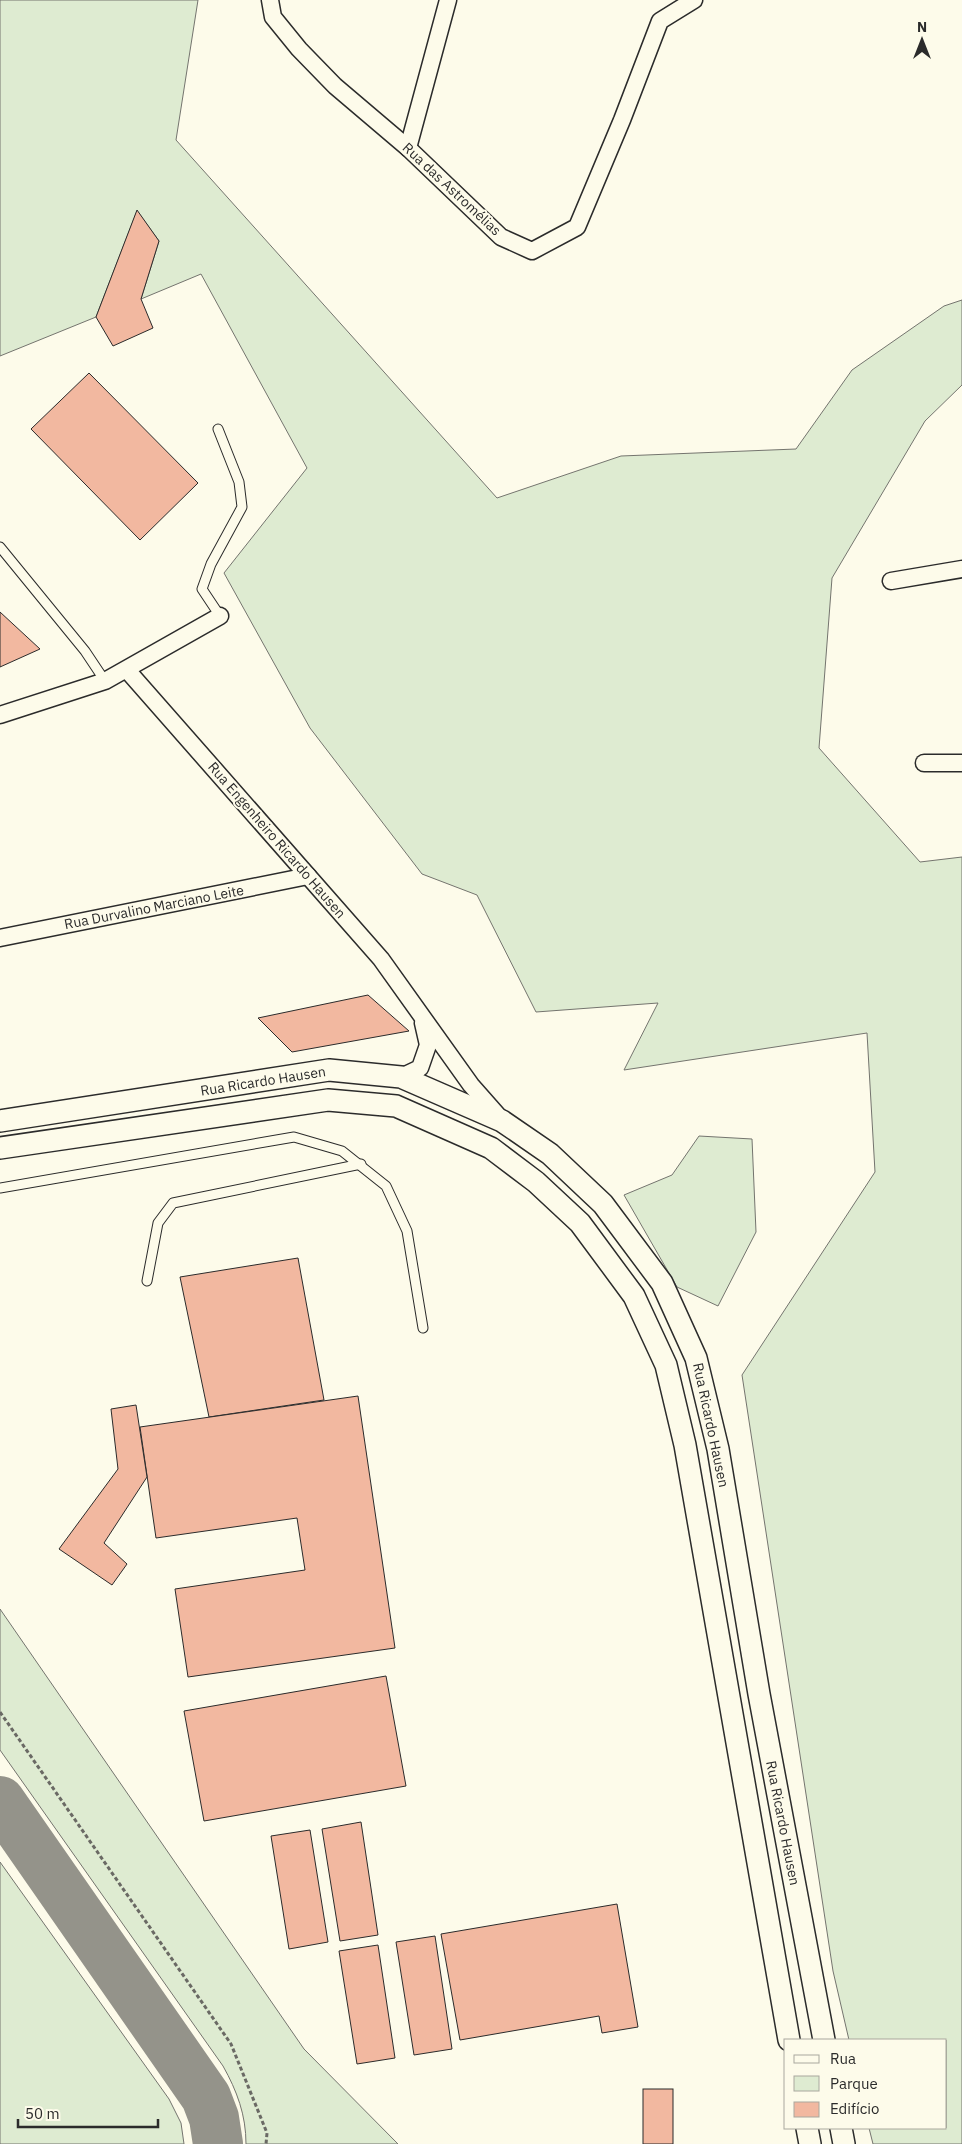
<svg xmlns="http://www.w3.org/2000/svg" width="962" height="2144" viewBox="0 0 962 2144" font-family="'IBM Plex Sans',sans-serif">
	<style>
		.green { fill: #deebd1; stroke: #74746e }
		.lines { fill: none; stroke-linecap: round; stroke-linejoin: round }
		.taxiway { stroke: #94938a; stroke-width: 50 }
		.building { fill: #f2b8a0; stroke: #2b2b2b }
		.service-casing { stroke: #2b2b2b; stroke-width: 11 }
		.minor-casing { stroke: #2b2b2b; stroke-width: 19 }
		.tertiary-casing { stroke: #2b2b2b; stroke-width: 24 }
		.path { stroke: #6a6964; stroke-width: 3; stroke-dasharray: 4 2.5; stroke-linecap: butt }
		.service { stroke: #fdfbea; stroke-width: 9 }
		.minor { stroke: #fdfbea; stroke-width: 16 }
		.tertiary { stroke: #fdfbea; stroke-width: 21 }
		.labels { text-anchor: middle; stroke-width: 4; stroke-linejoin: round; paint-order: stroke }
		.street-label { font-size: 14px; fill: #2b2b2b; stroke: #fdfbea }
	</style>
	<rect width="100%" height="100%" fill="#fdfbea"/>
	<g class="green">
		<polygon points="0,0 198,0 176,140 497,498 621,456 796,449 852,370 944,306 962,300 962,385 925,421 832,578 819,748 920,862 962,857 962,2144 873,2144 869,2128 946,2128 946,2040 849,2040 833,1971 742,1375 875,1172 867,1033 624,1070 658,1003 536,1012 477,895 422,874 310,728 224,573 307,468 201,274 141,299 159,241 137,211 96,317 0,356"/>
		<polygon points="699,1136 752,1139 756,1232 718,1306 677,1287 624,1195 672,1175"/>
		<path d="M0,1609L304,2049L398,2144H246C246,2115 237,2091 223,2066L0,1750Z"/>
		<polygon points="0,1862 169,2099 181,2123 184,2144 0,2144"/>
	</g>
	<g class="lines">
		<polyline class="taxiway" points="0,1801 206,2097 214,2118 218,2144"/>
	</g>
	<g class="building">
		<polygon points="137,210 159,241 141,299 153,328 113,346 96,317"/>
		<polygon points="89,373 198,483 140,540 31,429"/>
		<polygon points="0,612 40,649 0,667"/>
		<polygon points="368,995 409,1031 292,1052 258,1018"/>
		<polygon points="298,1258 324,1400 209,1417 180,1277"/>
		<polygon points="358,1396 395,1648 188,1677 175,1589 305,1570 297,1518 156,1538 140,1427"/>
		<polygon points="136,1405 147,1477 104,1543 127,1564 112,1585 59,1549 118,1469 111,1409"/>
		<polygon points="386,1676 406,1786 204,1821 184,1711"/>
		<polygon points="361,1822 378,1935 340,1941 322,1829"/>
		<polygon points="310,1830 328,1942 289,1949 271,1836"/>
		<polygon points="617,1904 638,2027 602,2033 599,2016 460,2040 441,1934"/>
		<polygon points="435,1936 452,2049 414,2055 396,1942"/>
		<polygon points="378,1945 395,2058 357,2064 339,1951"/>
		<rect x="643" y="2089" width="30" height="55"/>
	</g>
	<g class="lines">
		<defs>
			<g id="service">
				<polyline points="218,429 239,482 242,507 211,564 202,589 220,616"/>
				<polyline points="0,547 85,651 105,681"/>
				<polyline points="0,1188 294,1137 342,1151 386,1186 407,1231 423,1328"/>
				<polyline points="147,1281 158,1223 173,1203 361,1164"/>
			</g>
			<g id="minor">
				<polyline points="270,0 273,17 299,49 335,86 408,148 501,237 532,251 577,227 622,120 660,21 694,0"/>
				<polyline points="408,148 448,0"/>
				<polyline points="891,581 962,569"/>
				<polyline points="127,670 381,959 471,1085 501,1119"/>
				<polyline points="0,715 105,681 220,616"/>
				<polyline points="924,763 962,763"/>
				<polyline points="0,938 308,876"/>
				<polyline points="401,1077 420,1068 428,1045 423,1023"/>
			</g>
			<g id="tertiary">
				<polyline points="0,1121 329,1070 401,1077 502,1121 550,1154 603,1204 662,1283 696,1358 718,1449 759,1694 824,2040"/>
				<polyline points="0,1148 328,1100 396,1106 491,1148 536,1182 580,1223 634,1296 666,1365 685,1445 789,2040"/>
				<polyline points="807,2128 810,2144"/>
				<polyline points="841,2128 844,2144"/>
			</g>
		</defs>
		<use href="#service" class="service-casing"/>
		<use href="#minor" class="minor-casing"/>
		<use href="#tertiary" class="tertiary-casing"/>
		<polyline class="path" points="0,1712 231,2044 267,2133 266,2144"/>
		<use href="#service" class="service"/>
		<use href="#minor" class="minor"/>
		<use href="#tertiary" class="tertiary"/>
	</g>
	<g class="labels">
		<g class="street-label">
			<text transform="translate(452 189) rotate(43)" y="5">Rua das Astromélias</text>
			<text transform="translate(277 840) rotate(49)" y="5">Rua Engenheiro Ricardo Hausen</text>
			<text transform="translate(154 907) rotate(-11)" y="5">Rua Durvalino Marciano Leite</text>
			<text transform="translate(263 1081) rotate(-9)" y="5">Rua Ricardo Hausen</text>
			<text transform="translate(711 1425) rotate(78)" y="5">Rua Ricardo Hausen</text>
			<text transform="translate(783 1823) rotate(79)" y="5">Rua Ricardo Hausen</text>
		</g>
	</g>
	<rect x="784" y="2039" width="162" height="90" fill="#fdfbea" stroke="#a9a89e"/>
	<rect x="794" y="2055" width="25" height="8" fill="#fdfbea" stroke="#a9a89e"/>
	<text x="830" y="2064" font-size="15" fill="#2b2b2b">Rua</text>
	<rect x="794" y="2076" width="25" height="15" fill="#deebd1" stroke="#a9a89e"/>
	<text x="830" y="2089" font-size="15" fill="#2b2b2b">Parque</text>
	<rect x="794" y="2102" width="25" height="15" fill="#f2b8a0" stroke="#a9a89e"/>
	<text x="830" y="2114" font-size="15" fill="#2b2b2b">Edifício</text>
	<g transform="translate(922 40)" stroke="#fdfbea" stroke-width="4" paint-order="stroke">
	<path d="M0-4L9 19L0 12L-9 19Z" fill="#2b2b2b"/>
	<text y="-8" font-size="14" font-weight="bold" text-anchor="middle" fill="#2b2b2b">N</text>
	</g>
	<path d="M18 2119v8h140v-8" fill="none" stroke="#2b2b2b" stroke-width="2.5"/>
	<text x="25" y="2119" font-size="15" fill="#2b2b2b" stroke="#fdfbea" stroke-width="4" paint-order="stroke">50 m</text>
</svg>
